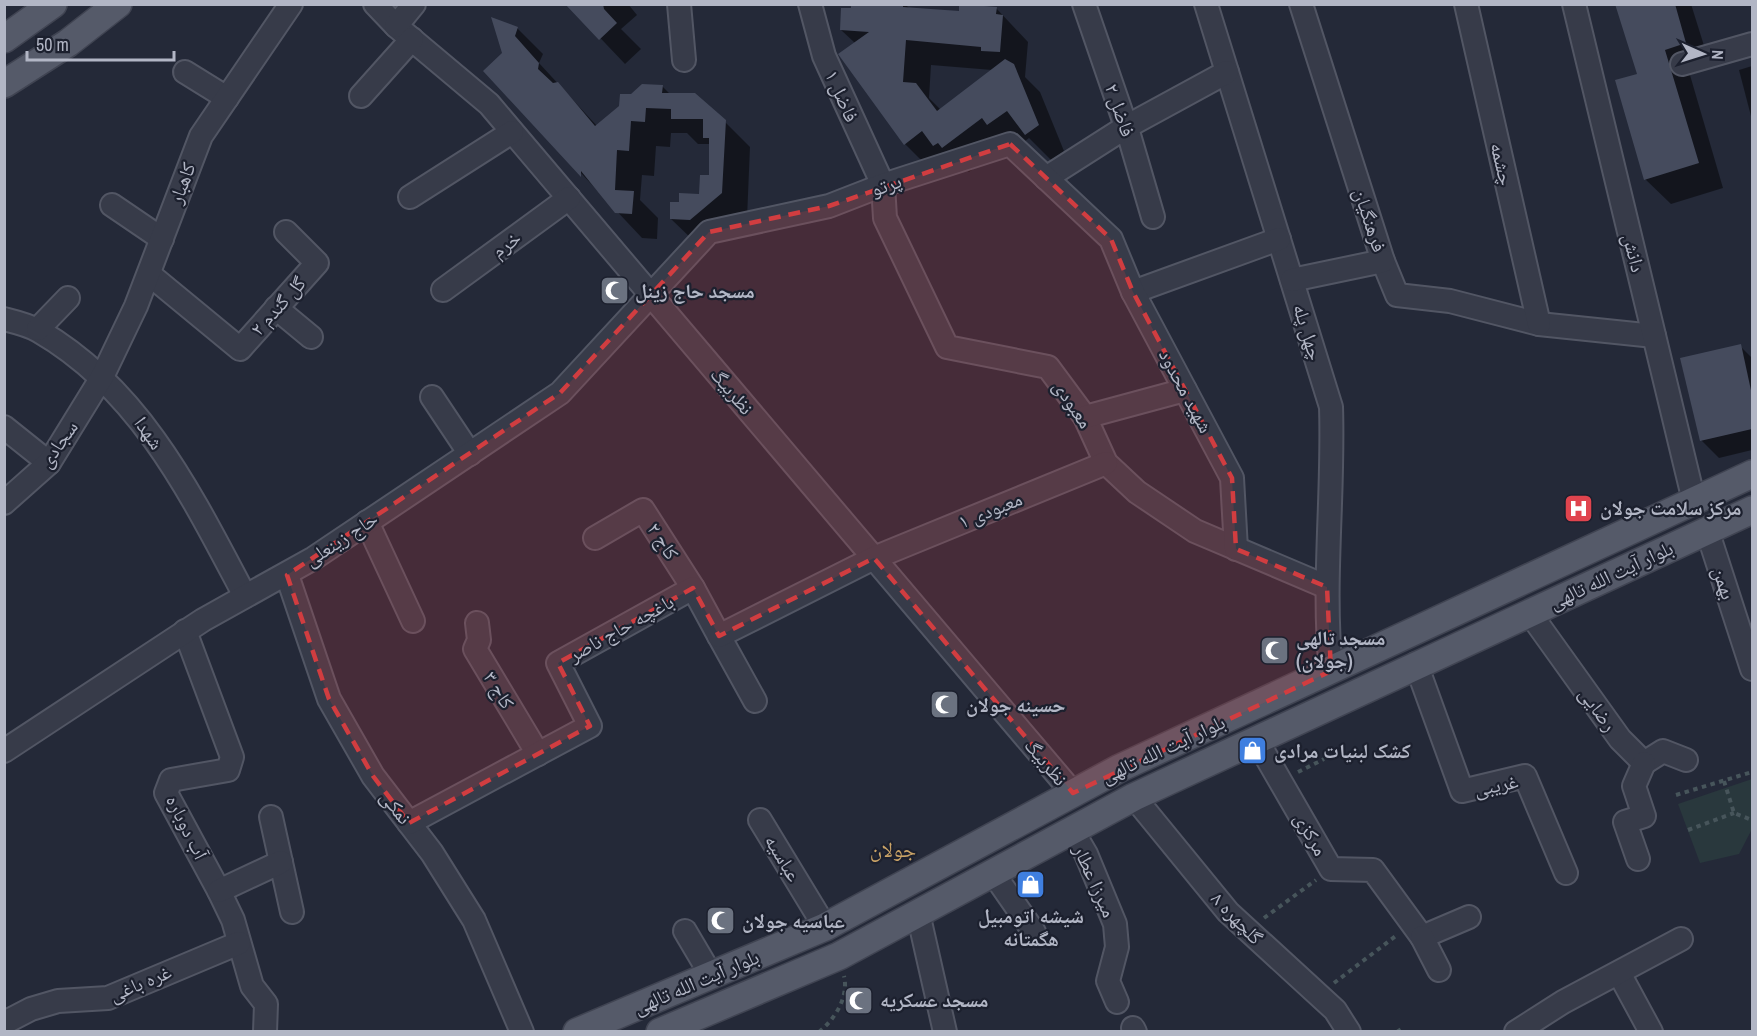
<svg xmlns="http://www.w3.org/2000/svg" width="1757" height="1036" viewBox="0 0 1757 1036" font-family="'Archivo Narrow','Noto Naskh Arabic',sans-serif">
	<style>
		.green { fill: #29383d }
		.shadow { fill: #0007; fill-rule: evenodd }
		.building { fill: #454b5d }
		.lines { fill: none; stroke-linecap: round; stroke-linejoin: round }
		.minor-casing { stroke: #525664; stroke-width: 26 }
		.major-casing { stroke: #404452; stroke-width: 30 }
		.path { stroke: #47555b; stroke-width: 4; stroke-dasharray: 4.5 4.5; stroke-linecap: butt }
		.minor { stroke: #373b49; stroke-width: 22 }
		.major { stroke: #555a69; stroke-width: 27 }
		.marked { fill: #d13d40; fill-opacity: 0.2; stroke: #d13d40; stroke-width: 4.5; stroke-dasharray: 12 8; stroke-linejoin: round }
		.labels { text-anchor: middle; stroke-width: 4.5; stroke-linejoin: round; paint-order: stroke }
		.street-label { font-size: 20px; fill: #b2b6c5; stroke: #1c202e }
		.poi-label { font-size: 20px; font-weight: bold; fill: #b2b6c5; stroke: #1c202e; text-anchor: start }
		.neighbourhood-label { font-size: 21px; fill: #cba467; stroke: #1c202e }
	</style>
	<rect width="100%" height="100%" fill="#242938"/>
	<polygon class="green" points="1752,779 1752,829 1739,854 1700,863 1678,804"/>
	<g class="shadow">
		<polygon points="568,4 628,4 637,15 621,29 641,49 625,64"/>
		<path d="M870,4H905L910,9L960,12L996,8L1028,42L1025,77L1040,92L1064,151L1051,160L1029,138L1014,150L1007,144L969,172L964,168L930,169L905,144L855,43L841,30L853,10ZM931,65L992,70L941,110L929,98Z"/>
		<polygon points="1617,4 1691,4 1711,68 1690,75 1723,188 1671,204 1645,179 1638,75"/>
		<polygon points="517,28 543,54 539,63 597,126 632,95 662,86 671,95 724,121 750,147 747,219 716,244 697,244 671,219 680,204 701,195 710,176 711,144 698,144 687,133 671,133 670,147 656,146 654,176 642,175 640,200 658,218 657,239 642,238 485,71 504,54"/>
		<polygon points="1752,66 1752,120 1739,70"/>
		<polygon points="1740,346 1752,358 1752,450 1719,458 1701,440"/>
	</g>
	<g class="building">
		<polygon points="565,4 603,4 604,9 617,23 599,40"/>
		<polygon points="851,4 903,4 903,7 959,11 959,4 997,7 996,14 1003,15 1000,52 981,51 981,47 906,40 903,82 916,83 937,111 1005,59 1014,64 1039,125 1025,135 1007,111 987,125 982,118 942,148 938,143 933,146 922,131 904,145 838,54 869,32 840,30 841,8 851,8"/>
		<polygon points="1615,4 1675,4 1686,43 1665,50 1699,163 1644,180 1615,80 1637,74"/>
		<polygon points="491,17 518,27 515,36 539,63 538,69 553,83 558,82 595,126 619,106 620,94 631,94 642,84 663,85 662,93 695,93 726,120 722,193 690,220 670,219 670,202 679,202 679,193 699,194 700,175 709,175 709,138 703,138 703,119 671,119 671,109 646,108 645,122 631,121 629,151 617,150 615,190 634,191 632,214 615,213 581,171 581,177 483,71 502,53"/>
		<polygon points="1741,344 1752,395 1752,429 1700,441 1680,358"/>
	</g>
	<g class="lines">
		<defs>
			<g id="minor">
				<polyline points="375,4 396,26 489,104 1073,793"/>
				<polyline points="679,4 684,60"/>
				<polyline points="810,4 824,56 883,185 885,218 947,347 1048,367 1085,417 1106,463 1137,492 1195,531 1327,587"/>
				<polyline points="1084,4 1129,135 1153,217"/>
				<path d="M1206,4L1331,407C1334,495 1322,583 1331,671"/>
				<polyline points="1301,4 1383,261 1397,295 1450,301 1539,324 1654,336"/>
				<polyline points="1466,4 1539,324"/>
				<polyline points="1574,4 1694,501"/>
				<polyline points="396,26 414,4"/>
				<polyline points="1682,64 1752,44"/>
				<polyline points="185,72 227,98"/>
				<polyline points="361,96 412,39"/>
				<polyline points="1046,178 1126,127 1227,72"/>
				<polyline points="410,197 512,132"/>
				<polyline points="112,205 162,239"/>
				<polyline points="149,274 240,349 317,263 286,232"/>
				<polyline points="1292,280 1383,261"/>
				<polyline points="443,290 569,198"/>
				<polyline points="1133,292 1279,239"/>
				<polyline points="276,308 311,337"/>
				<path d="M4,319C16,322 29,325 39,331C141,390 192,496 245,596"/>
				<polyline points="38,329 68,298"/>
				<polyline points="432,397 470,454"/>
				<polyline points="1085,417 1185,390"/>
				<polyline points="4,427 49,463"/>
				<polyline points="4,503 49,463 102,377 136,306 201,136 291,4"/>
				<polyline points="367,522 413,621"/>
				<polyline points="1707,530 1752,669"/>
				<polyline points="595,538 643,510 693,588"/>
				<polyline points="287,575 329,699 373,776 432,853 474,920 522,1032"/>
				<polyline points="1529,612 1620,739 1644,763 1663,751 1686,760"/>
				<polyline points="477,623 479,640 475,649 538,754"/>
				<polyline points="185,631 232,757 228,770 171,780 166,793 219,891 233,920 252,986 266,1004 265,1032"/>
				<polyline points="719,636 755,701"/>
				<polyline points="1416,664 1462,791 1525,776 1566,873"/>
				<polyline points="1256,739 1331,869 1373,870 1422,937 1469,917"/>
				<polyline points="4,751 203,620 314,558 560,393 709,232 829,206 883,185 1010,144 1111,239 1133,292 1232,478 1236,549"/>
				<polyline points="1134,797 1228,912 1335,1010 1349,1032"/>
				<polyline points="271,817 292,912"/>
				<polyline points="760,820 825,927"/>
				<polyline points="409,823 590,726 558,663 693,588 719,636 874,558 1106,463"/>
				<polyline points="1072,830 1086,854 1115,924 1117,947 1108,981 1117,1002"/>
				<polyline points="1638,859 1625,822 1644,816 1634,786 1644,763"/>
				<polyline points="993,873 1034,932"/>
				<polyline points="219,891 281,862"/>
				<polyline points="918,913 945,1032"/>
				<polyline points="685,931 711,975"/>
				<polyline points="1422,937 1439,970"/>
				<polyline points="1619,973 1651,1032"/>
				<polyline points="4,1023 31,1009 58,1001 108,998 239,943"/>
				<polyline points="1133,1028 1135,1032"/>
				<polyline points="1516,1032 1563,1002 1681,939"/>
			</g>
			<g id="major">
				<polyline points="4,39 53,4"/>
				<polyline points="4,84 68,43 118,4"/>
				<polyline points="577,1032 825,927 1120,768 1752,474"/>
				<polyline points="660,1032 839,956 1134,797 1752,510"/>
			</g>
		</defs>
		<use href="#minor" class="minor-casing"/>
		<use href="#major" class="major-casing"/>
		<g class="path">
			<polyline points="1298,772 1324,759"/>
			<polyline points="1724,781 1734,813 1752,820"/>
			<polyline points="1676,795 1752,772"/>
			<polyline points="1688,830 1734,813"/>
			<polyline points="1264,918 1316,880"/>
			<polyline points="1334,983 1397,935"/>
			<path d="M819,1032C835,1019 849,997 844,976"/>
			<polyline points="1397,1032 1403,1028"/>
		</g>
		<use href="#minor" class="minor"/>
		<use href="#major" class="major"/>
	</g>
	<path class="marked" d="M1010,144L1111,239L1133,292L1232,478L1236,549L1327,587L1331,671L1073,793L874,558L719,636L693,588L558,663L590,726L409,823L373,776L329,699L287,575L560,393L709,232L829,206Z"/>
	<defs>
		<symbol id="mosque-square" viewBox="-11 -11 22 22"><rect x="-9" y="-9" width="18" height="18" rx="4" fill="#6b7280" stroke="#1c202e"/><path d="M3.5-4.9A6 6 0 1 0 3.5 4.9A5 5 0 1 1 3.5-4.9Z" fill="#fff"/></symbol>
		<symbol id="hospital-square" viewBox="-11 -11 22 22"><rect x="-9" y="-9" width="18" height="18" rx="4" fill="#e0444e" stroke="#1c202e"/><path d="M-5-5h3v3.5h4V-5h3V5h-3V1.5h-4V5h-3Z" fill="#fff"/></symbol>
		<symbol id="shop-square" viewBox="-11 -11 22 22"><rect x="-9" y="-9" width="18" height="18" rx="4" fill="#3f7fe0" stroke="#1c202e"/><path d="M-5-2.5h2.3a2.7 3.5 0 0 1 5.4 0H5L5.5 6h-11ZM-1.5-2.5h3a1.5 2.3 0 0 0-3 0Z" fill="#fff"/></symbol>
	</defs>
	<g fill-rule="evenodd">
		<use href="#mosque-square" x="598" y="274" width="33" height="33"/>
		<use href="#hospital-square" x="1562" y="492" width="33" height="33"/>
		<use href="#mosque-square" x="1258" y="634" width="33" height="33"/>
		<use href="#mosque-square" x="928" y="688" width="33" height="33"/>
		<use href="#shop-square" x="1236" y="734" width="33" height="33"/>
		<use href="#shop-square" x="1014" y="868" width="33" height="33"/>
		<use href="#mosque-square" x="704" y="904" width="33" height="33"/>
		<use href="#mosque-square" x="842" y="984" width="33" height="33"/>
	</g>
	<g class="labels">
		<g class="street-label">
			<text transform="translate(842 96) rotate(66)" y="7">فاضل ۱</text>
			<text transform="translate(1120 110) rotate(71)" y="7">فاضل ۲</text>
			<text transform="translate(1502 164) rotate(77)" y="7">چشمه</text>
			<text transform="translate(182 183) rotate(-69)" y="7">کاهبار</text>
			<text transform="translate(886 185) rotate(-19)" y="7">پرتو</text>
			<text transform="translate(1370 220) rotate(72)" y="7">فرهنگیان</text>
			<text transform="translate(506 244) rotate(-36)" y="7">خرم</text>
			<text transform="translate(1634 253) rotate(76)" y="7">دانش</text>
			<text transform="translate(278 306) rotate(-48)" y="7">گل گندم ۲</text>
			<text transform="translate(1308 332) rotate(73)" y="7">چهل پله</text>
			<text transform="translate(732 391) rotate(50)" y="7">نظربیگ</text>
			<text transform="translate(1186 391) rotate(62)" y="7">شهید محدود</text>
			<text transform="translate(1073 404) rotate(56)" y="7">معبودی</text>
			<text transform="translate(149 433) rotate(55)" y="7">شهدا</text>
			<text transform="translate(58 444) rotate(-55)" y="7">سجادی</text>
			<text transform="translate(990 510) rotate(-22)" y="7">معبودی ۱</text>
			<text transform="translate(341 539) rotate(-33)" y="7">حاج زینعلی</text>
			<text transform="translate(663 541) rotate(57)" y="7">کاج ۲</text>
			<text transform="translate(1611 575) rotate(-25)" y="7">بلوار آیت الله تالهی</text>
			<text transform="translate(1724 583) rotate(72)" y="7">بهمن</text>
			<text transform="translate(621 628) rotate(-29)" y="7">باغچه حاج ناصر</text>
			<text transform="translate(499 690) rotate(59)" y="7">کاج ۳</text>
			<text transform="translate(1598 709) rotate(54)" y="7">رضایی</text>
			<text transform="translate(1163 749) rotate(-25)" y="7">بلوار آیت الله تالهی</text>
			<text transform="translate(1046 762) rotate(50)" y="7">نظربیگ</text>
			<text transform="translate(1496 785) rotate(-11)" y="7">غریبی</text>
			<text transform="translate(396 807) rotate(52)" y="7">نمکی</text>
			<text transform="translate(187 827) rotate(64)" y="7">آب دوباره</text>
			<text transform="translate(1311 834) rotate(60)" y="7">مرکزی</text>
			<text transform="translate(783 858) rotate(59)" y="7">عباسیه</text>
			<text transform="translate(1095 881) rotate(66)" y="7">میرزا عطار</text>
			<text transform="translate(1237 918) rotate(46)" y="7">گلچهره ۸</text>
			<text transform="translate(696 982) rotate(-23)" y="7">بلوار آیت الله تالهی</text>
			<text transform="translate(140 983) rotate(-23)" y="7">غره باغی</text>
		</g>
		<g class="poi-label">
			<text x="635" y="298">مسجد حاج زینل</text>
			<text x="1600" y="515">مرکز سلامت جولان</text>
			<text x="1296" y="645">مسجد تالهی<tspan x="1296" dy="23">(جولان)</tspan></text>
			<text x="966" y="712">حسینه جولان</text>
			<text x="1274" y="758">کشک لبنیات مرادی</text>
			<text x="1031" y="923" text-anchor="middle">شیشه اتومبیل<tspan x="1031" dy="23">هگمتانه</tspan></text>
			<text x="742" y="928">عباسیه جولان</text>
			<text x="880" y="1007">مسجد عسکریه</text>
		</g>
		<g class="neighbourhood-label">
			<text x="893" y="857">جولان</text>
		</g>
	</g>
	<rect width="1757" height="1036" fill="none" stroke="#b2b6c5" stroke-width="12"/>
	<g transform="translate(1703 54) rotate(93)" stroke="#1c202e" stroke-width="4.5" paint-order="stroke">
	<path d="M0-4.5L10 22L0 15L-10 22Z" fill="#b2b6c5"/>
	<text y="-9" font-size="16" font-weight="bold" text-anchor="middle" fill="#b2b6c5">N</text>
	</g>
	<path d="M27 51v9h147v-9" fill="none" stroke="#b2b6c5" stroke-width="3"/>
	<text x="36" y="51" font-size="18" fill="#b2b6c5" stroke="#1c202e" stroke-width="4.5" paint-order="stroke">50 m</text>
</svg>
